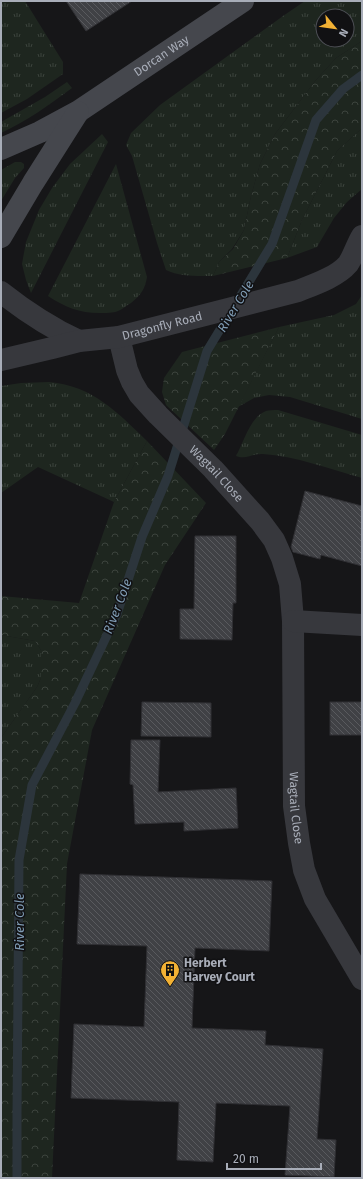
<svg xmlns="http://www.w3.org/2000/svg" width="363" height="1179" viewBox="0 0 363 1179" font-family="'Fira Sans',sans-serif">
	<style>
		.grass { fill: url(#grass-tufts); fill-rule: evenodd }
		.forest { fill: url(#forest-crowns) }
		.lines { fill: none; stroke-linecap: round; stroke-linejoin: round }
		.stream { stroke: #2c353c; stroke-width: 9 }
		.building { fill: url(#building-back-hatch); stroke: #303034 }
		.street { stroke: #37383d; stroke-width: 22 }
		.secondary { stroke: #45474d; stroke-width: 22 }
		.labels { text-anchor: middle; stroke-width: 3; stroke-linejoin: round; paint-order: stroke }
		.street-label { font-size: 12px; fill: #a8adb8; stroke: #111113 }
		.poi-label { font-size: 12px; font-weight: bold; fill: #a8adb8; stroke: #111113; text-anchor: start }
		.water-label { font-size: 13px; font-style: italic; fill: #7f9bb3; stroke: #111113 }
	</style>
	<defs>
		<pattern id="grass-tufts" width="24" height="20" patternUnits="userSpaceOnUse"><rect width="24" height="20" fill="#1e261f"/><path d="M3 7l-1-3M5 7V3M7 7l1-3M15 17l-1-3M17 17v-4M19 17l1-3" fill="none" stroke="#3c433d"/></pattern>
		<pattern id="forest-crowns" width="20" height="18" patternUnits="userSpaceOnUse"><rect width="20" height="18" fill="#1e261f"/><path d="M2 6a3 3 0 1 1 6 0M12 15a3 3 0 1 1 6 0" fill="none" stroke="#3c433d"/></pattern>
		<pattern id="building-back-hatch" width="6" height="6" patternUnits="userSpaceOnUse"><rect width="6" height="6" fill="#404145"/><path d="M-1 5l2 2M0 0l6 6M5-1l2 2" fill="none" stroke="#595a5e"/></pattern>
	</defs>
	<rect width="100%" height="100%" fill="#161618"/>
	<g class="grass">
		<polygon points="1,1 25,1 63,62 63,74 27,99 1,113"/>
		<path d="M305,1H362V41L336,58L316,80L275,134L260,164L251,196L244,230L232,249L219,262L213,276C198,276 180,277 166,270L157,243L132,156L126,145L131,133L160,105L283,16ZM323,16H347V40H323Z"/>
		<path d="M67,82L72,88C49,105 27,121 1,133V122L45,97Z"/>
		<polygon points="362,128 362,189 347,202 334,218 317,247 287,258 302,220 337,151"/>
		<polygon points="102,134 108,142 31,293 26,280 22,264 26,242 39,210 52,188 70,164"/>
		<polygon points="15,162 21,162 24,164 24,168 15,178 1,201 1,170"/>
		<path d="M116,164L147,277C145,289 141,295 131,303C127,305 123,309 118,311C113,313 105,313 100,313C79,313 65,307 48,296Z"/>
		<polygon points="362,295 362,419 290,397 269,395 254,398 238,407 279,327 334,315 356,304"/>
		<path d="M49,382C93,386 117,412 147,441L114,502L38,467L1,493V386L21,383Z"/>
		<path d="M278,410L362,435V478C330,469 295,456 263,454C253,453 246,460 236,456C244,442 250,417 266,411C269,410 274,410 278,410Z"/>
		<polygon points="1,635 35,641 41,650 41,678 37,687 1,738"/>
	</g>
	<g class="forest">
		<polygon points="362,41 362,128 337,151 302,220 287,258 213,276 219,262 233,249 244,230 251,196 260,164 275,134 316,80 336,58"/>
		<polygon points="279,327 225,434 214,450 166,405 162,392 164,378 182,352"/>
		<polygon points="147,441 206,503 165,565 92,730 67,864 52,1178 1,1178 1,738 37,687 41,678 41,650 35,641 1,635 1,596 79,603 114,502"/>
	</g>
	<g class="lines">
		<polyline class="stream" points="17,1178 17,1115 19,860 32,785 75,703 117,614 142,537 168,476 207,351 272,244 316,120 343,89 362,75"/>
	</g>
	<g class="building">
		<polygon points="66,1 132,1 86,31"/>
		<polygon points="305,491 362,506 362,566 321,555 320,559 293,552 291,547"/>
		<polygon points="195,536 236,536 236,603 233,603 232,640 180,639 180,609 194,609"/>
		<polygon points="142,702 211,703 211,737 141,736"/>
		<rect x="330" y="702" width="32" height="33"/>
		<polygon points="131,740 160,740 158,792 236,788 238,828 184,831 184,822 135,824 133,785 130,784"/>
		<polygon points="80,874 272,881 269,951 195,948 192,1028 266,1031 265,1045 323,1049 317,1139 336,1140 334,1177 285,1175 290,1106 216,1103 213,1162 177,1160 179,1102 71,1098 74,1024 144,1027 147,946 77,944"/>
	</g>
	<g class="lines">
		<g class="street">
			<path d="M1,292C25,311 51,328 79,341"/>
			<path id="s1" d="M119,337L127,370L132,382L139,394L158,415L213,469L260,521L274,540L282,558L290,584L293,621L294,806L299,843L304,870L315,899L362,979"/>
			<path id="s2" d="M1,360L52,348L79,341L119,337L298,291C313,285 337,277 348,264C353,257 357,244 362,236"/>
			<polyline points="293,621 362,625"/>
		</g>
		<g class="secondary">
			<path id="s3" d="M1,149L40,132L79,111L243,1"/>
			<polyline points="1,237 33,183 78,112"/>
		</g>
	</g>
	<defs>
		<symbol id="building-pin" viewBox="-11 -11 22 30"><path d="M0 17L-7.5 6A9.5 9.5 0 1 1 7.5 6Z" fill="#f2b134" stroke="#111113"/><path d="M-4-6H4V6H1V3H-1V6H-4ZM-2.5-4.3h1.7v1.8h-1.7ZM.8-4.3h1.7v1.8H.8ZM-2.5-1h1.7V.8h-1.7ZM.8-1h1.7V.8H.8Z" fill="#111"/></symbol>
	</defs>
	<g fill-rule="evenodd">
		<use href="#building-pin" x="159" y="959" width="22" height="30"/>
	</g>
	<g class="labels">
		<g class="street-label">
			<text dy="4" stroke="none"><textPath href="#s3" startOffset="186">Dorcan Way</textPath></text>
			<text dy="4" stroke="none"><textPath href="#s2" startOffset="165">Dragonfly Road</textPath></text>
			<text dy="4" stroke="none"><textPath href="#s1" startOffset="172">Wagtail Close</textPath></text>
			<text dy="4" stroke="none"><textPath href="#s1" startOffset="531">Wagtail Close</textPath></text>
		</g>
		<g class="poi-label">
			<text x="184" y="967">Herbert<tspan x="184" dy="14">Harvey Court</tspan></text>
		</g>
		<g class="water-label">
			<text transform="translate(235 306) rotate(-59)" y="5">River Cole</text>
			<text transform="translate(117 606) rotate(-69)" y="5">River Cole</text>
			<text transform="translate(19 922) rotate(-90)" y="5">River Cole</text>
		</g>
	</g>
	<rect width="363" height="1179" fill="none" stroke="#a8adb8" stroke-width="4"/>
	<g transform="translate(335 28) rotate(119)"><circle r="19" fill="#111113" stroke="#4d4f55"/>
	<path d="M0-3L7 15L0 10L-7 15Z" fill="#f2b134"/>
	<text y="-6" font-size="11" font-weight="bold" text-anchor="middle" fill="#a8adb8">N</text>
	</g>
	<path d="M227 1163v6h94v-6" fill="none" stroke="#a8adb8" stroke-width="2"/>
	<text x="233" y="1163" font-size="12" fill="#a8adb8" stroke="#111113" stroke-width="3" paint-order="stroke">20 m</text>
</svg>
